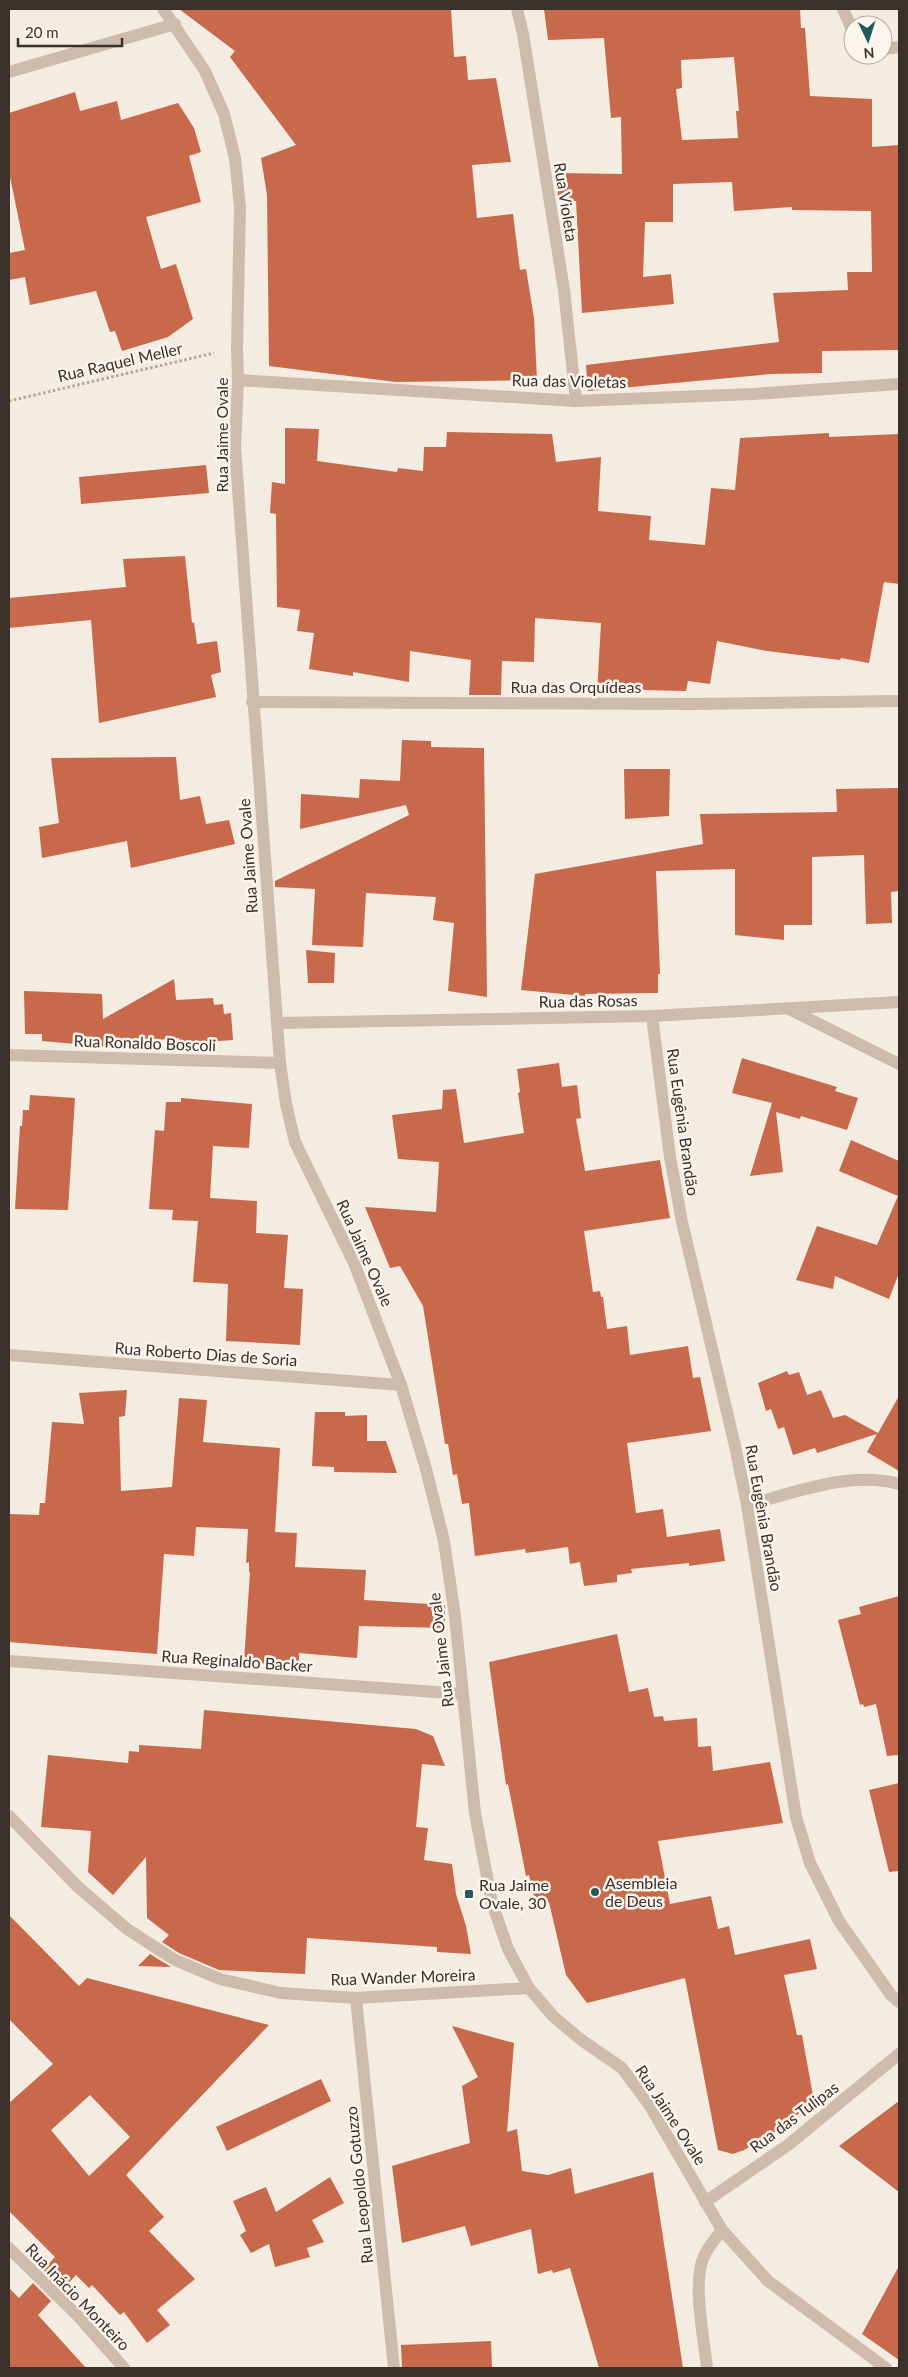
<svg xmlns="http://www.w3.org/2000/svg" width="908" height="2377" viewBox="0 0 908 2377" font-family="Lato,sans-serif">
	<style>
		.building { fill: #c8694b; fill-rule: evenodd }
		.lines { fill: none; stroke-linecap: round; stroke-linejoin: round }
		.path { stroke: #b9a596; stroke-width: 3; stroke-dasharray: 2.5 2.5; stroke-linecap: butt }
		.minor { stroke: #cdbbac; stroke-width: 12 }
		.poi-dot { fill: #1f5a5e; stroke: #fbf5ee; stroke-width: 2 }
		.labels { text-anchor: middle; stroke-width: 5; stroke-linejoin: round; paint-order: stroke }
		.street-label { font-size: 16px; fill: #3b302b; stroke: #fbf5ee }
		.poi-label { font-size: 16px; fill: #3b302b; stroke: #fbf5ee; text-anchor: start }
	</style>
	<rect width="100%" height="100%" fill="#f4ebe1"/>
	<g class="building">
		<polygon points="179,9 451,9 454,57 466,56 468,80 496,78 511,162 472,165 477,218 513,214 520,270 526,269 534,318 537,380 396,382 269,366 267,195 261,158 296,145 230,57 235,51"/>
		<path d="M544,9H800L801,28H805L810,96L872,99V147L899,145V350L822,351V373L771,374L588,391L586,365L779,342L773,293L848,290L847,272H872L871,211L792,210V207L734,211L732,182L673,184V222H645L643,277L671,274L674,304L582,313L576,201H558L557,173L622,174L621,117L611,118L604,38L548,40ZM734,57L739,111H736L738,138L682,140L676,89L682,88L681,60Z"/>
		<polygon points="75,92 80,111 117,101 121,120 178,103 194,128 201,152 189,156 201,202 146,217 161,269 176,264 193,319 168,337 122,351 115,331 110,332 96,291 30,305 25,277 9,280 9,253 25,250 9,172 9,113"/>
		<polygon points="285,428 319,429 317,461 397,472 398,468 423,471 424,447 446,447 447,432 552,434 556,462 601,457 598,511 651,516 649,540 705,545 711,488 735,490 740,438 829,433 829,437 899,434 899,584 884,582 869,663 841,658 840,660 767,651 717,641 710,684 688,681 686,691 644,690 597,693 601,623 535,618 534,662 502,661 501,695 469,695 471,660 410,651 409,682 353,672 353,676 309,669 314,633 297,631 300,610 277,607 276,514 270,513 272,482 285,484"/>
		<polygon points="206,465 209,493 81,504 79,477"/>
		<polygon points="185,556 192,623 194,622 197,644 217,641 221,672 211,675 216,697 99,723 91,620 9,628 9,598 126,587 123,559"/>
		<polygon points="402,740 431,741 431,747 484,748 487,997 448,991 454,923 433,920 436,897 366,893 363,947 312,945 315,889 275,887 275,881 409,815 406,805 300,829 301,794 359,798 360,779 400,781"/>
		<polygon points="176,757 180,800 200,796 206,824 229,820 235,844 131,868 127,841 42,858 39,827 59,823 51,758"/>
		<polygon points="624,769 670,769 669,816 625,819"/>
		<polygon points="898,788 899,891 891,892 892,923 866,924 864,855 812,857 812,925 784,925 784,940 735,935 735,869 656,871 660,974 658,974 658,993 585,994 585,996 521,990 535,874 703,844 700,814 837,812 836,789"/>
		<polygon points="306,950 335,953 334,983 308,983"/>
		<polygon points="174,979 176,1000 213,998 214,1005 223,1004 224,1014 231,1013 233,1040 179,1044 179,1038 121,1043 122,1048 42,1041 42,1034 25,1034 24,991 102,994 103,1019"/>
		<polygon points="742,1058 837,1087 835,1091 858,1098 847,1130 801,1116 800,1119 776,1112 783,1172 750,1176 772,1103 732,1093"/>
		<polygon points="559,1063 562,1087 577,1085 581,1118 576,1119 585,1171 660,1160 670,1218 584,1231 593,1292 600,1291 601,1297 603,1297 607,1329 627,1326 630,1355 688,1346 693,1378 700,1377 711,1431 627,1443 636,1513 663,1509 667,1537 720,1529 725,1561 689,1566 689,1563 631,1569 632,1573 617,1575 617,1582 584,1586 580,1562 570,1564 568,1547 526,1553 525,1549 475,1556 469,1503 462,1504 457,1474 453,1475 448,1444 445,1444 423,1306 400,1266 390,1268 365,1207 436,1212 439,1162 398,1159 392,1115 442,1109 443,1090 456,1089 464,1143 524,1133 518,1093 520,1092 517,1069"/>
		<polygon points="30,1095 75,1098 68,1210 15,1209 20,1126 22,1126 23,1110 29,1110"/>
		<polygon points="181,1098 252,1104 249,1148 213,1146 210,1198 257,1201 256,1233 288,1235 284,1288 303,1289 300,1345 226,1341 228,1284 193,1282 198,1221 172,1220 173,1210 149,1209 155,1130 164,1131 166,1102 181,1102"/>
		<polygon points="851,1140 899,1161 899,1273 889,1299 835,1276 833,1289 796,1280 817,1226 877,1245 898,1196 839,1171"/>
		<polygon points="787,1371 789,1375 799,1372 807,1395 821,1390 833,1418 845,1415 878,1433 899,1396 899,1471 867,1452 877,1434 817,1453 815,1448 793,1455 784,1427 778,1429 771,1409 766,1411 758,1383"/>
		<polygon points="127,1390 125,1416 119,1417 121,1491 172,1487 179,1398 207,1400 203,1442 280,1448 275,1532 297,1533 295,1567 366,1570 364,1600 445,1605 445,1628 359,1626 357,1658 299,1653 299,1666 244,1662 250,1572 249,1572 249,1562 246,1563 248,1529 196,1527 194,1556 164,1554 157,1654 9,1642 9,1514 39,1515 40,1503 45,1503 52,1422 84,1424 79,1393"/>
		<polygon points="315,1412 345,1412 345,1416 367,1415 367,1441 386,1441 397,1473 334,1472 334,1467 312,1466"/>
		<polygon points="899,1596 899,1755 887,1756 876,1704 864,1707 863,1704 860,1705 838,1620 861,1614 859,1607"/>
		<polygon points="617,1634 629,1692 648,1688 654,1717 663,1716 664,1721 697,1718 698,1747 711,1746 713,1771 770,1762 783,1823 658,1841 670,1904 711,1896 718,1929 729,1926 735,1955 810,1939 817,1969 784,1975 797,2035 802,2035 814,2101 780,2129 744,2150 733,2154 718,2150 685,1978 587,2003 566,1975 549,1902 536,1906 529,1875 526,1876 508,1784 506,1785 489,1662"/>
		<polygon points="204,1710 416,1729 433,1736 445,1766 422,1764 416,1827 428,1828 424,1860 452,1864 456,1894 466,1926 471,1954 437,1952 437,1947 307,1938 305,1974 219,1970 179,1953 162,1942 169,1935 147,1918 146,1857 113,1895 88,1872 91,1831 41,1827 48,1755 128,1763 129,1751 139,1752 139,1745 201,1749"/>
		<polygon points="899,1783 899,1871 889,1872 869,1790"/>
		<path d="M9,1915L79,1986L87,1978L269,2025L126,2175L164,2217L149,2231L195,2279L157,2310L170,2325L147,2343L124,2312L120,2315L92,2285L89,2288L76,2275L63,2289L43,2270L55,2257L9,2211V2103L53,2064L9,2019ZM90,2095L130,2137L89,2176L51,2130Z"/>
		<polygon points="150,1954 171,1967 172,1967 138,1966"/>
		<polygon points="452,2026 514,2043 507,2132 517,2129 522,2171 548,2175 571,2168 575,2194 653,2172 683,2368 599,2368 570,2268 553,2273 552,2270 538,2274 531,2229 471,2246 465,2226 402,2243 392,2166 470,2143 462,2086 478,2077"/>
		<polygon points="321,2079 331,2101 227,2151 216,2127"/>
		<polygon points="899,2101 899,2192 839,2146"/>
		<polygon points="330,2177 344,2203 312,2220 324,2242 307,2248 310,2257 275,2267 269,2244 251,2253 240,2235 246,2231 233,2201 266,2187 276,2212"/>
		<polygon points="899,2266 899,2360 862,2334"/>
		<polygon points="33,2283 51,2301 38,2315 86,2368 9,2368 9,2288 19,2298"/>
		<polygon points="491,2341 492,2368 402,2368 401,2345"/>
	</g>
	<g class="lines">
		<polyline class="path" points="9,401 214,353"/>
		<g class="minor">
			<polyline points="163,9 205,71 224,114 235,158 240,207 237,348 238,380 235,447 280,1063 286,1104 295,1142 354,1263 401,1385 426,1469 444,1541 455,1616 475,1813 492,1903 508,1949 529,1988 553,2016 580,2039 622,2068 650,2106 722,2230 768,2281 886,2368"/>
			<polyline points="517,9 523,34 564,290 576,401"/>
			<polyline points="843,9 853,32"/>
			<polyline points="883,49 899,47"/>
			<polyline points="9,72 175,24"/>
			<polyline points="238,380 576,401 753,394 899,384"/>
			<polyline points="252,702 693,704 899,701"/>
			<polyline points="789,1009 899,1064"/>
			<polyline points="652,1016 670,1157 682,1222 735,1446 747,1505 796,1817 810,1863 839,1921 891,1995 899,2002"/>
			<polyline points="278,1023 652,1016 899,1002"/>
			<polyline points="9,1055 280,1063"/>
			<polyline points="9,1355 401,1385"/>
			<path d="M747,1505C794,1493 851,1470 899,1484"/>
			<polyline points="9,1661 463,1694"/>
			<polyline points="9,1816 78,1887 127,1929 175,1960 220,1979 281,1993 356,1998 529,1988"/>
			<polyline points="356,1998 394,2368"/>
			<polyline points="705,2202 788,2145 899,2054"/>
			<polyline points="9,2248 78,2316 124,2368"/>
			<path d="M707,2368C704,2339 692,2281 704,2256C708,2247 716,2238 722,2230"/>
		</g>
	</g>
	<g class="poi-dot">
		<circle cx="595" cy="1892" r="5"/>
		<rect x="464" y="1889" width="10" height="10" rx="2.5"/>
	</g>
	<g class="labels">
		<g class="street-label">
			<text transform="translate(566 202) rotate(81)" y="6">Rua Violeta</text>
			<text transform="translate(120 362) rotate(-13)" y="6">Rua Raquel Meller</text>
			<text transform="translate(569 381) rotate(1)" y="6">Rua das Violetas</text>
			<text transform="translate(222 435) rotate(-90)" y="6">Rua Jaime Ovale</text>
			<text x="576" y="693">Rua das Orquídeas</text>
			<text transform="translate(248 856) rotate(-94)" y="6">Rua Jaime Ovale</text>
			<text transform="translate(588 1001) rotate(-1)" y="6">Rua das Rosas</text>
			<text transform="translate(145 1043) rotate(2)" y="6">Rua Ronaldo Boscoli</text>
			<text transform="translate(683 1122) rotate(82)" y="6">Rua Eugênia Brandão</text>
			<text transform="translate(365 1253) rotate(66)" y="6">Rua Jaime Ovale</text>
			<text transform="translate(206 1354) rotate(4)" y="6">Rua Roberto Dias de Soria</text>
			<text transform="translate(764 1518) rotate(80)" y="6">Rua Eugênia Brandão</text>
			<text transform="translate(441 1650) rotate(-97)" y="6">Rua Jaime Ovale</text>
			<text transform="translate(237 1661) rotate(4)" y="6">Rua Reginaldo Backer</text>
			<text transform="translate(403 1977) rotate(-2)" y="6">Rua Wander Moreira</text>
			<text transform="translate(671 2115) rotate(57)" y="6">Rua Jaime Ovale</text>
			<text transform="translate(794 2117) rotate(-37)" y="6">Rua das Tulipas</text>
			<text transform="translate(359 2185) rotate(-96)" y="6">Rua Leopoldo Gotuzzo</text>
			<text transform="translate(78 2297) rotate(46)" y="6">Rua Inácio Monteiro</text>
		</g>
		<g class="poi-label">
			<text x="605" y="1889">Asembleia<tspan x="605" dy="18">de Deus</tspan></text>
			<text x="479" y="1891">Rua Jaime<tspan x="479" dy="18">Ovale, 30</tspan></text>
		</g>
	</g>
	<rect width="908" height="2377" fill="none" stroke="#3b302b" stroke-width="20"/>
	<g transform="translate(868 40) rotate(176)"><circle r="24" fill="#fbf5ee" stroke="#aea6a0"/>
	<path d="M0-4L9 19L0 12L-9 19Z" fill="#1f5a5e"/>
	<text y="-8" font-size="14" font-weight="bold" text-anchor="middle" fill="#3b302b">N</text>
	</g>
	<path d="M18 38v8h104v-8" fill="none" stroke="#3b302b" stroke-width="2.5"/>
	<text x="25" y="38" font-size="15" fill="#3b302b" stroke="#fbf5ee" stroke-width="4" paint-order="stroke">20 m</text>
</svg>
